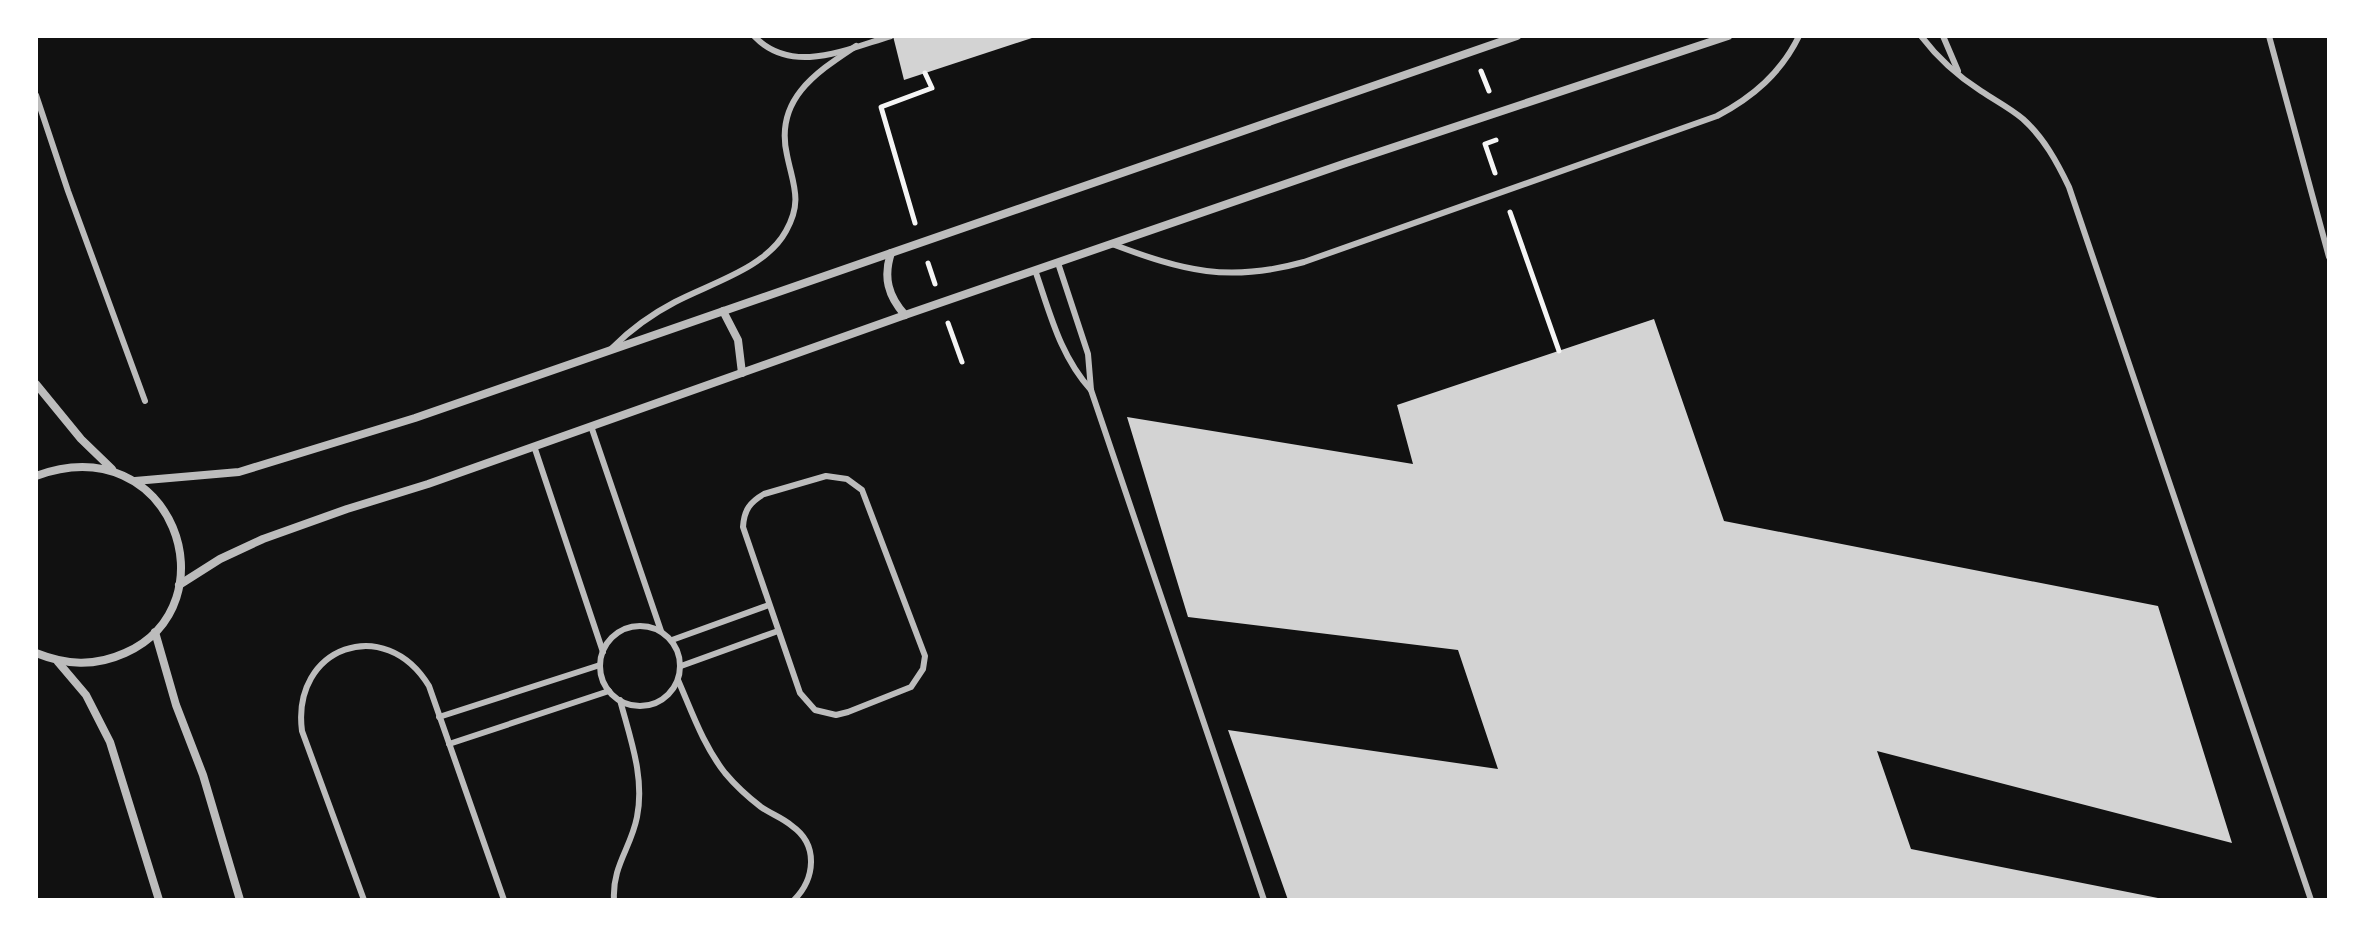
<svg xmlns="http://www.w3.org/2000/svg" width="2365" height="936" viewBox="0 0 2365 936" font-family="Inter,sans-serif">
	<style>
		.building { fill: #d3d3d3 }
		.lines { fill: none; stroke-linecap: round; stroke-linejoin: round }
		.path { stroke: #f5f5f5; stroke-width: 5 }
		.service { stroke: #bcbcbc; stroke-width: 6 }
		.minor { stroke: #bcbcbc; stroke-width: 8 }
	</style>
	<rect width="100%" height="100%" fill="#111"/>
	<g class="building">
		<polygon points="893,36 1034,36 1035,37 904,80"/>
		<polygon points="1654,319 1724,521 2158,606 2232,843 1877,751 1911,849 2168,900 1288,900 1228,730 1498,769 1458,650 1188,617 1127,417 1413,464 1397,405"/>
	</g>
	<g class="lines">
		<g class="path">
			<polyline points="1481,71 1489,91"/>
			<polyline points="1495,173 1485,144 1496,140"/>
			<polyline points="1510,212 1559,351"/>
			<polyline points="915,223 881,107 932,88 925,73"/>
			<polyline points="928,263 935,284"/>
			<polyline points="948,323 962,362"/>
		</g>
		<g class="service">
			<path d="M754,36C792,76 847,49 891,36"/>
			<path d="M1921,36C1937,57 1959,77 1981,91C1996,101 2010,108 2023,119C2044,138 2057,162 2069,187L2311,900"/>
			<polyline points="1943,36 1958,71"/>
			<polyline points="2269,36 2329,257"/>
			<polyline points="36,95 68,191 145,401"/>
			<path d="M1112,244C1184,271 1228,283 1304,262L1717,116C1753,97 1781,73 1799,36"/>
			<polyline points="1058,263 1088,354 1091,390 1264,900"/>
			<path d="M1035,270C1050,313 1060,356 1091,390"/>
			<path d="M612,348C631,329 652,314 675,302C711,283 766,268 786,231C803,201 793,185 787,155C774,99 817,72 856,46"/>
			<polyline points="591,426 661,631"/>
			<polyline points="534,446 603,652"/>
			<path d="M826,476L847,479L862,490L925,656L923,669L911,687L848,712L836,715L815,710L800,693L743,527C744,510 750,502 764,494Z"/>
			<circle cx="640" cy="666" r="40"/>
			<polyline points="672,640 769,605"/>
			<polyline points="681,666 778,631"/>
			<path d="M678,680C692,712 703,745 725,773C735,785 748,797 761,807C771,814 783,818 792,826C819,845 815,879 794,900"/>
			<polyline points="439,717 600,665"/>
			<polyline points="449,744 609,691"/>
			<path d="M364,900L302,731C291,647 385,613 429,686L504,900"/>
			<path d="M614,900C612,866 631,848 637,817C645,777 630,738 620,700"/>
		</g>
		<g class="minor">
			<path d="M891,253C883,277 888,296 905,315"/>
			<polyline points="723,311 738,340 742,373"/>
			<polyline points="36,384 81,439 112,469"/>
			<path d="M36,476C173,426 234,604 125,653C94,667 66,665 36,653"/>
			<polyline points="135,481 239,472 415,418 1517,36"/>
			<polyline points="179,585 220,559 263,539 347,509 428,484 905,315 1346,163 1728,36"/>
			<polyline points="155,632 176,705 203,775 240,900"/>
			<polyline points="58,662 86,695 110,742 159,900"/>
		</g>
	</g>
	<rect width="2365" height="936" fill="none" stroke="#ffffff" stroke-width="76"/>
</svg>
